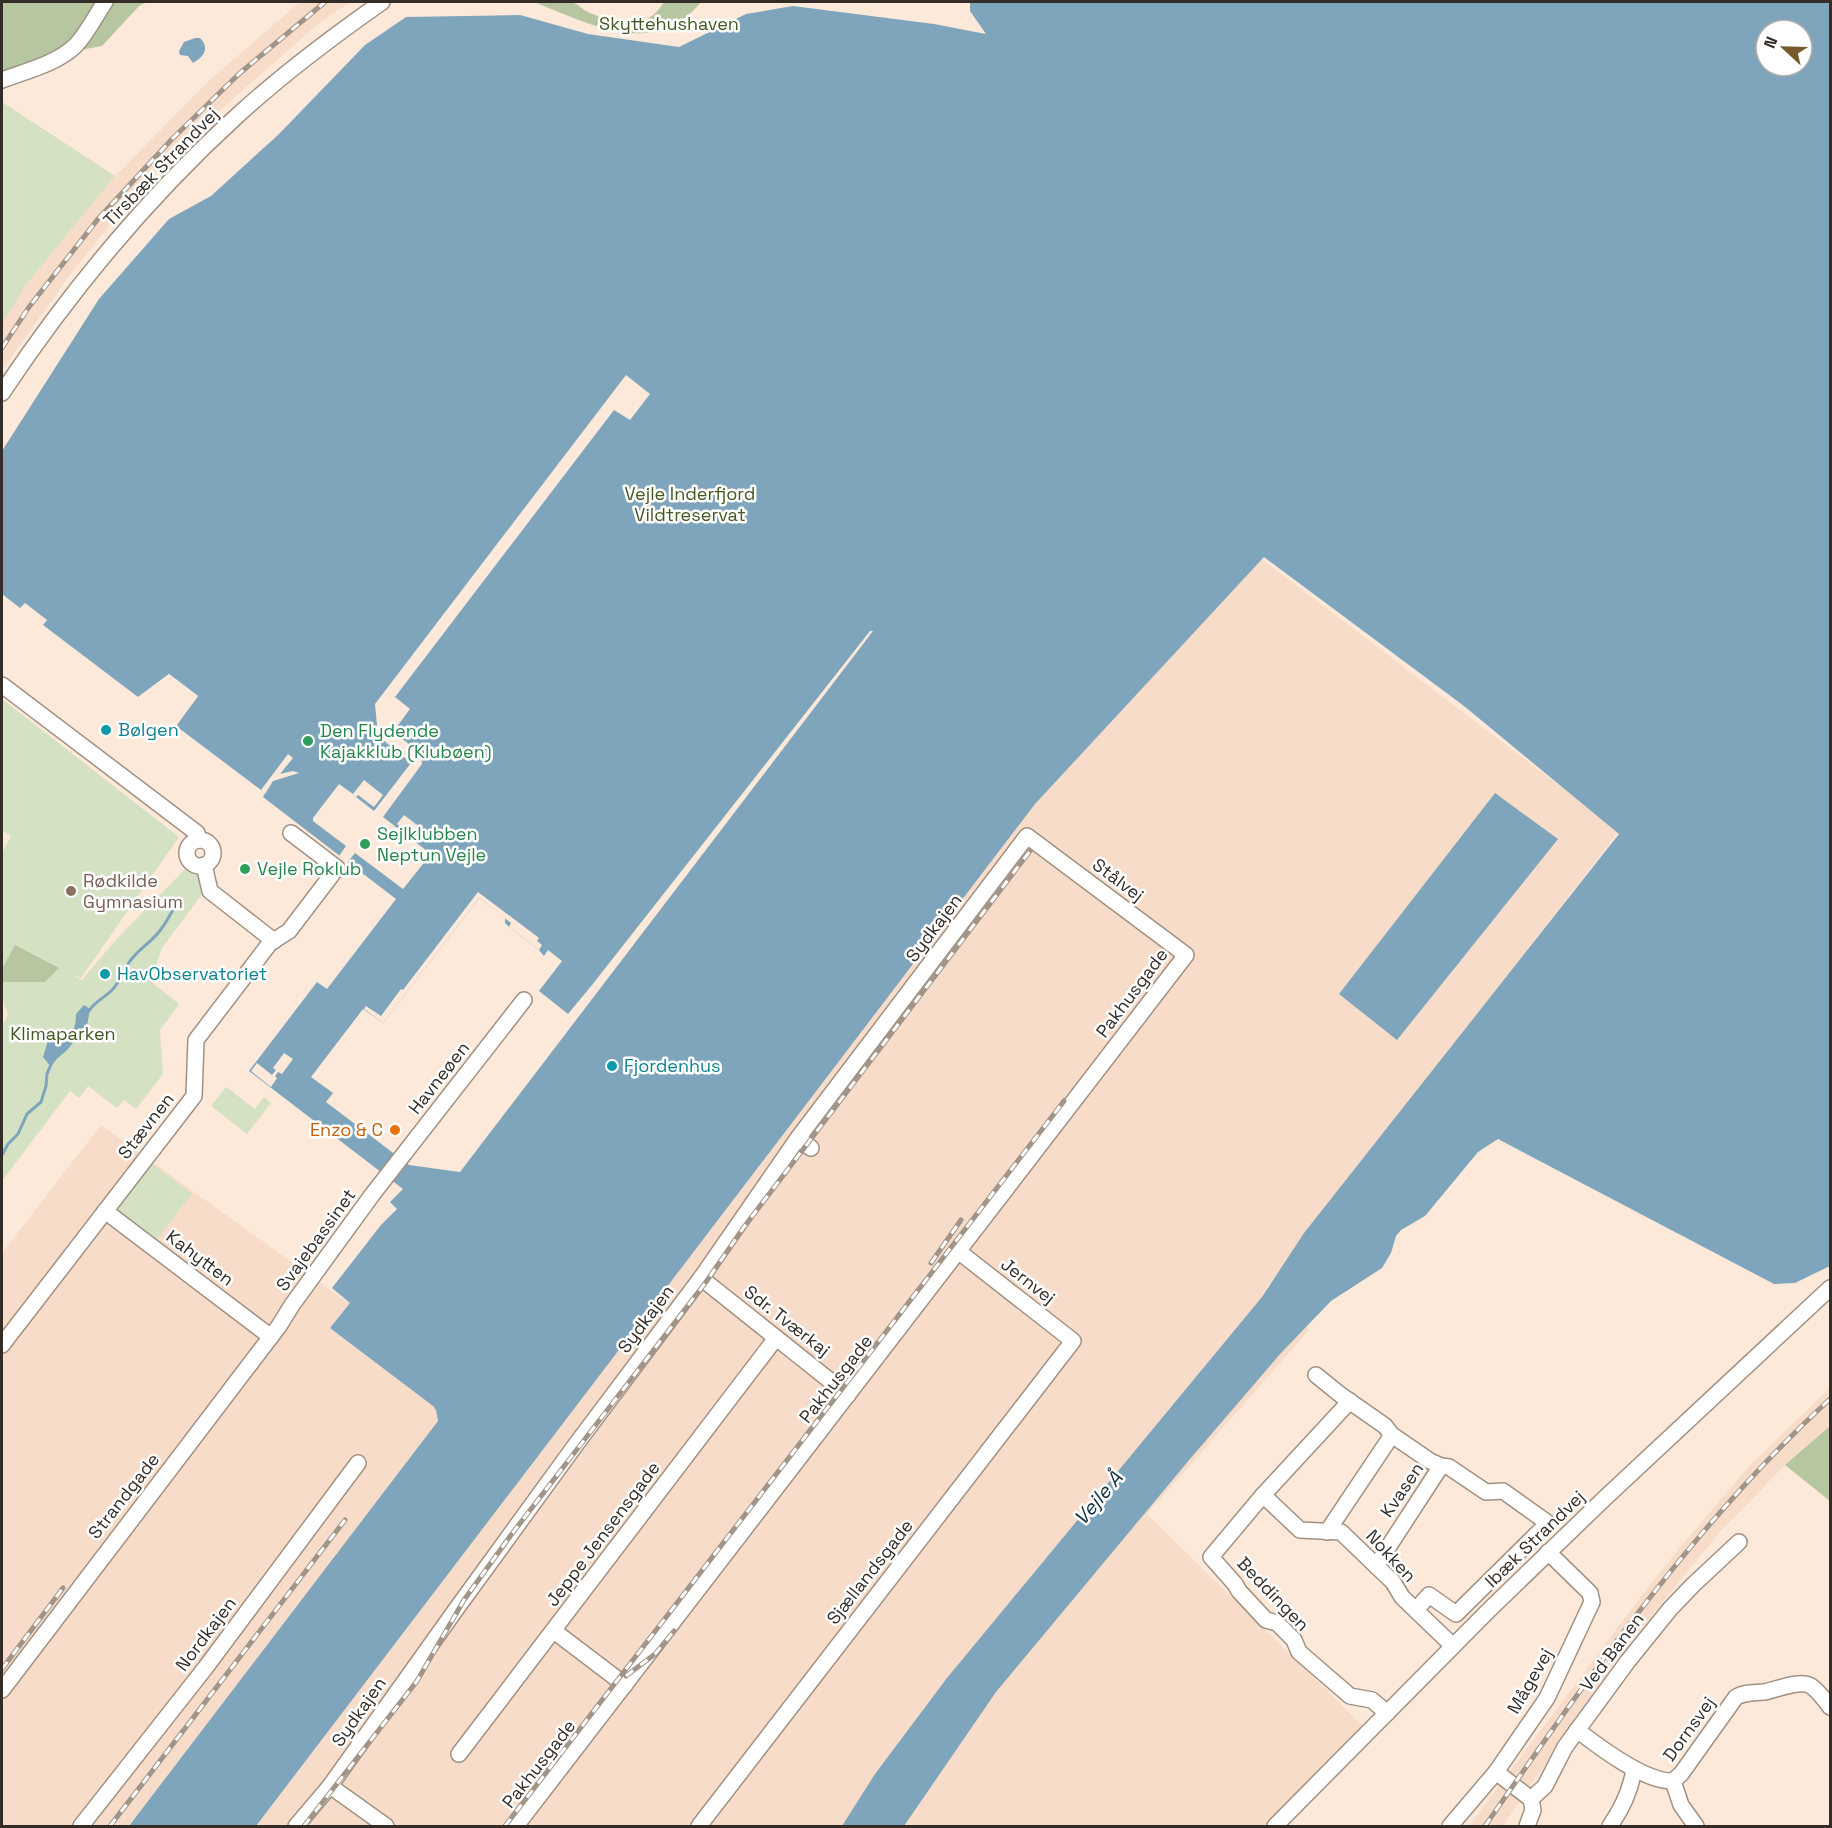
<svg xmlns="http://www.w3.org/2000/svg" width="1832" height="1828" viewBox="0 0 1832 1828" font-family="'Space Grotesk',sans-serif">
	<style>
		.built { fill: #f7ddc9 }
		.green { fill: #d4e1c2 }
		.forest { fill: #b6c6a0 }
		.water { fill: #7fa5bc; fill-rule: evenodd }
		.pier { fill: #fce9d9 }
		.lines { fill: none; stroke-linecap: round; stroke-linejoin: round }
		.stream { stroke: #7fa5bc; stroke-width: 3 }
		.minor-casing { stroke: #a29182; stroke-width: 18 }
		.minor { stroke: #fff; stroke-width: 15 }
		.rail-casing { stroke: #a19488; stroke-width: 5 }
		.rail { stroke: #fff; stroke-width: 3; stroke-dasharray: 9; stroke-linecap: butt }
		.culture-dot { fill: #0f9aa8; stroke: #fff; stroke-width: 2 }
		.leisure-dot { fill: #2e9e5b; stroke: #fff; stroke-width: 2 }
		.education-dot { fill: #8d6e63; stroke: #fff; stroke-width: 2 }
		.food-dot { fill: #e8710a; stroke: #fff; stroke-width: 2 }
		.labels { text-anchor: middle; stroke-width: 5; stroke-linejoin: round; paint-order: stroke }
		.park-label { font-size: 18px; fill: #445720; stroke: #fff }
		.street-label { font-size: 18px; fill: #342d27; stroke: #fff }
		.culture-label { font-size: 18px; fill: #0d838f; stroke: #fff; text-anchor: start }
		.leisure-label { font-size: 18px; fill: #27864d; stroke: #fff; text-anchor: start }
		.education-label { font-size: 18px; fill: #785e54; stroke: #fff; text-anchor: start }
		.food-label { font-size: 18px; fill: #c56008; stroke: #fff; text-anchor: end }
		.water-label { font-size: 20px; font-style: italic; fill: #0e3042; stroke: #fff }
	</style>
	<rect width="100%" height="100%" fill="#fce9d9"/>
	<g class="built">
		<polygon points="300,2 350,2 317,25 235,97 165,163 115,219 70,275 2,370 2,324 25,286 115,176 213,77"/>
		<polygon points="1179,505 1263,560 1619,831 1266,1288 1309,1330 1147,1514 1372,1735 1279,1826 2,1826 2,1253 101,1125 347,1302 407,1229"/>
		<polygon points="1830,1388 1830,1426 1785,1465 1719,1533 1624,1649 1503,1826 1469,1826 1639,1599 1681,1546 1750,1465"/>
	</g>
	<g class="green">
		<polygon points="2,102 115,176 25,286 2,324"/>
		<polygon points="2,699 179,837 81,978 68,973 82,980 114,942 188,866 201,876 203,893 162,948 150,981 179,1004 160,1030 163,1074 136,1109 124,1100 117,1108 88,1086 79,1098 70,1091 2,1181 2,1026 8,1015 3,1000 2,1000 2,853 11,836 2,830"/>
		<polygon points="226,1087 255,1109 264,1097 271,1103 247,1134 211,1106"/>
		<polygon points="150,1162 192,1194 156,1240 123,1216 118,1209 120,1203"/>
	</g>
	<g class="forest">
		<path d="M2,2H96C87,14 79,29 69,41C52,60 25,64 2,72Z"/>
		<polygon points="112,2 147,2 139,6 102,46 80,50"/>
		<path d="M537,2C548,1 564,0 574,3C579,5 582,9 586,11C614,24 646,33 664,2H701C655,58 594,26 539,4Z"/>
		<polygon points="15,945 59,968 45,982 2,982 2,969"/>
		<polygon points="1830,1426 1830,1501 1785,1465"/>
	</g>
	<g class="water">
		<path d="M970,2H1830V1266L1795,1283L1774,1284L1498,1139L1478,1152L1425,1216L1401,1230L1396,1236L1391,1253L1382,1268L1331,1301L1281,1353L1190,1459L996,1692L904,1826H842L875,1774L947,1678L1262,1297L1304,1233L1619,834L1464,706L1264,557L1035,804L256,1826H129L438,1421L436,1410L433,1406L330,1328L350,1303L332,1288L381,1225L397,1209L390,1202L403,1189L249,1071L317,982L327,989L396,899L263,797L265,793L176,726L198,696L169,674L138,697L43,625L47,620L25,603L20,608L2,594V451L99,299L169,219L211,196L278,135L365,45L406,17L520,15L588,34L679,47L746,14L793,6L934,24L986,34L970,11ZM1766,30H1802V66H1766ZM479,898L505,918V923L509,927L539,950L544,956L548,950L562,961L539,991L568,1014L592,985L599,990L460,1172L409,1165L326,1102L333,1093L311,1077L363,1009L383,1023Z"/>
		<path d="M195,38H200C210,48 204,57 193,63L188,56L180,55L179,51L184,42Z"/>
		<polygon points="1495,793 1558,839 1397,1040 1339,994"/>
		<path d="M84,1005L90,1009L87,1026C79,1031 75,1041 68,1049C62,1055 55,1059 51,1067L43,1057L48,1041C67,1035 76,1036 76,1014Z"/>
	</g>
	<g class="pier">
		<polygon points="626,375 650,394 630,420 614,410 395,697 410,709 393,732 421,753 422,764 383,817 431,854 403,889 355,853 347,863 339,856 346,846 313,821 313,818 339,784 353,794 364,780 383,795 374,807 358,795 356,797 374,811 411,763 378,736 375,704"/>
		<polygon points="870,631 873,631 599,990 592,985"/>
		<polygon points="169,674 198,696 176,726 173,724 194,697 169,678 141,699 138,697"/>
		<polygon points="288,754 293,758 280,774 293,771 299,773 273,781 265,794 261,790"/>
		<polygon points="404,815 421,828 413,837 397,824"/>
		<polygon points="478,892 539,938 537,941 542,945 539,950 509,927 511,923 479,898 383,1023 364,1009 366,1006 381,1016 401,989 403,990"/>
		<polygon points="284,1053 293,1059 282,1074 278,1072 275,1076 277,1078 271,1087 251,1071 257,1063 272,1075 276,1070 273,1068"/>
	</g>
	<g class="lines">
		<g class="stream">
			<path d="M89,1011C95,1001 106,997 113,989C120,981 123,972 128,964C136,951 149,944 158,933C166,924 170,914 176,905"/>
			<polyline points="2,1155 8,1144 18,1134 27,1114 41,1102 46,1086 47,1074 52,1062"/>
		</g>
		<defs>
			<g id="minor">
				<path d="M2,80C26,71 56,64 75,46C86,35 96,15 105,2"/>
				<path d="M2,393C70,291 148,197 238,115C283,74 332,37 382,2"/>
				<polyline points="2,685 197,833 199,840"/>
				<circle cx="200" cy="853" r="13"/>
				<polyline points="204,865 210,891 274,941"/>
				<polyline points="798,1138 811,1148"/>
				<polyline points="105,1211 271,1337"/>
				<polyline points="701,1278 848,1395"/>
				<polyline points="2,1345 194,1096 196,1040 270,943 289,931 337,868 291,833"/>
				<polyline points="1316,1375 1342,1396 1385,1426 1392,1435 1430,1461 1441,1466 1449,1467 1486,1492 1503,1491 1548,1523 1456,1614 1429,1595 1416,1610"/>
				<polyline points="1350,1401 1263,1495 1211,1557 1235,1584 1239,1591 1266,1620 1277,1623 1294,1640 1299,1652 1350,1696 1372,1700 1387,1713"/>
				<polyline points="1263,1495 1300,1530 1341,1532 1393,1582 1402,1597 1453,1646"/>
				<polyline points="1327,1532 1392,1435"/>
				<polyline points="1376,1566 1441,1466"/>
				<polyline points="554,1631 625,1685"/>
				<polyline points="2,1690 279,1326 292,1305 372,1195 524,1000"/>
				<path d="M1577,1730C1599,1747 1645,1782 1673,1781"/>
				<polyline points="459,1754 776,1338"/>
				<polyline points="1496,1772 1531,1799 1533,1810 1527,1826"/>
				<path d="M1673,1781L1681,1774L1736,1697C1745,1692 1753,1693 1764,1692C1776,1690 1800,1679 1811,1686C1818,1691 1825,1700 1830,1707"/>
				<polyline points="1673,1781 1681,1805 1696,1826"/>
				<polyline points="330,1786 386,1826"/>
				<polyline points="1531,1799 1545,1786 1565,1747 1628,1661 1670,1609 1693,1585 1739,1542"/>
				<polyline points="81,1826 206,1667 358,1463"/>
				<polyline points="296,1826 330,1786 457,1608 577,1443 701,1278 798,1138 1027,836 1186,955 516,1826"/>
				<polyline points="699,1826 1073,1341 958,1251"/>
				<polyline points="1275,1826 1489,1610 1606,1497 1830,1288"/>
				<polyline points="1450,1826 1496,1772 1547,1698 1592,1602 1590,1593 1548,1552"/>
				<path d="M1610,1826C1621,1810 1631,1789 1634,1769"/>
			</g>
		</defs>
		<use href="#minor" class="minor-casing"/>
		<use href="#minor" class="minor"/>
		<defs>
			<g id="rail">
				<polyline points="2,348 29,307 98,219 173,138 240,73 325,2"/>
				<polyline points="931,1263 961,1220"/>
				<polyline points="2,1669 63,1588"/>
				<polyline points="626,1676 655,1654 674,1631"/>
				<polyline points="110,1826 345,1520"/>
				<polyline points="304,1826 417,1681 464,1600 511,1535 706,1282 744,1227 1030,851"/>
				<polyline points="505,1826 1064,1101"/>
				<path d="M1485,1826C1591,1674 1693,1525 1830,1399"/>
			</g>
		</defs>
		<use href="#rail" class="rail-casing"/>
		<use href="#rail" class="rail"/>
	</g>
	<g class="culture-dot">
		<circle cx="106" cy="730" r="6"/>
		<circle cx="105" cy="974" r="6"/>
		<circle cx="612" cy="1066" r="6"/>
	</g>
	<g class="leisure-dot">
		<circle cx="308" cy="741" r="6"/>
		<circle cx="365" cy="844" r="6"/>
		<circle cx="245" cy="869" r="6"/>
	</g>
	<circle class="education-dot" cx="71" cy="891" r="6"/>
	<circle class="food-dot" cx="395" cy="1130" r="6"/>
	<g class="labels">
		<g class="park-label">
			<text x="669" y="30">Skyttehushaven</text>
			<text x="690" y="500">Vejle Inderfjord<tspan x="690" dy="21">Vildtreservat</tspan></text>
			<text x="63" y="1040">Klimaparken</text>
		</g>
		<g class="street-label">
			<text transform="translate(161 167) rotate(-46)" y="6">Tirsbæk Strandvej</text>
			<text transform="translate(1118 880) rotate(37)" y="6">Stålvej</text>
			<text transform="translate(934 928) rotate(-53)" y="6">Sydkajen</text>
			<text transform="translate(1132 993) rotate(-53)" y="6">Pakhusgade</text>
			<text transform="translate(439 1078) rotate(-52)" y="6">Havneøen</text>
			<text transform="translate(146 1126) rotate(-52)" y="6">Stævnen</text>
			<text transform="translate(316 1240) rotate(-54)" y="6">Svajebassinet</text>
			<text transform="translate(200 1258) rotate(37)" y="6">Kahytten</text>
			<text transform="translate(1028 1281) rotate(38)" y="6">Jernvej</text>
			<text transform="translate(646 1319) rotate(-53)" y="6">Sydkajen</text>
			<text transform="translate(787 1321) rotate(38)" y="6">Sdr. Tværkaj</text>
			<text transform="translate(836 1379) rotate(-52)" y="6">Pakhusgade</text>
			<text transform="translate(1402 1490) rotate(-56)" y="6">Kvasen</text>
			<text transform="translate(124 1496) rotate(-52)" y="6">Strandgade</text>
			<text transform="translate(603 1534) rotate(-53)" y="6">Jeppe Jensensgade</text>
			<text transform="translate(1535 1539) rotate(-44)" y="6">Ibæk Strandvej</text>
			<text transform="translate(1391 1556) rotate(47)" y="6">Nokken</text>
			<text transform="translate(870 1572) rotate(-52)" y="6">Sjællandsgade</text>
			<text transform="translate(1273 1594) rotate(46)" y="6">Beddingen</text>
			<text transform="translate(206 1634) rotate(-53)" y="6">Nordkajen</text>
			<text transform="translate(1612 1652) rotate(-53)" y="6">Ved Banen</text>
			<text transform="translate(1530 1681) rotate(-60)" y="6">Mågevej</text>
			<text transform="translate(359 1712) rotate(-55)" y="6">Sydkajen</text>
			<text transform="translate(1689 1729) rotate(-54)" y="6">Dornsvej</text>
			<text transform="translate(539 1764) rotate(-52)" y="6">Pakhusgade</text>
		</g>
		<g class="culture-label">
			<text x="118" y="736">Bølgen</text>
			<text x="117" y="980">HavObservatoriet</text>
			<text x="624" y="1072">Fjordenhus</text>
		</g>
		<g class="leisure-label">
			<text x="320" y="737">Den Flydende<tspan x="320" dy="21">Kajakklub (Klubøen)</tspan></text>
			<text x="377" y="840">Sejlklubben<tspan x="377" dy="21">Neptun Vejle</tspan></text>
			<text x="257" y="875">Vejle Roklub</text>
		</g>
		<g class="education-label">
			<text x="83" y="887">Rødkilde<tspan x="83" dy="21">Gymnasium</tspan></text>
		</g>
		<g class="food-label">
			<text x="383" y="1136">Enzo &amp; C</text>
		</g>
		<g class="water-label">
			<text transform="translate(1098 1498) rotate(-50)" y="7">Vejle Å</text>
		</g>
	</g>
	<rect width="1832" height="1828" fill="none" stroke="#342d27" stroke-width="6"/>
	<g transform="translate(1784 48) rotate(292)"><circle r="28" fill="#ffffff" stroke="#aeaba9" stroke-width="1.5"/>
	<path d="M0-4.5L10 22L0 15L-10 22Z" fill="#755b2c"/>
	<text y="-9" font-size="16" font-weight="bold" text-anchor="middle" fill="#342d27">N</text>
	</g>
</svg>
